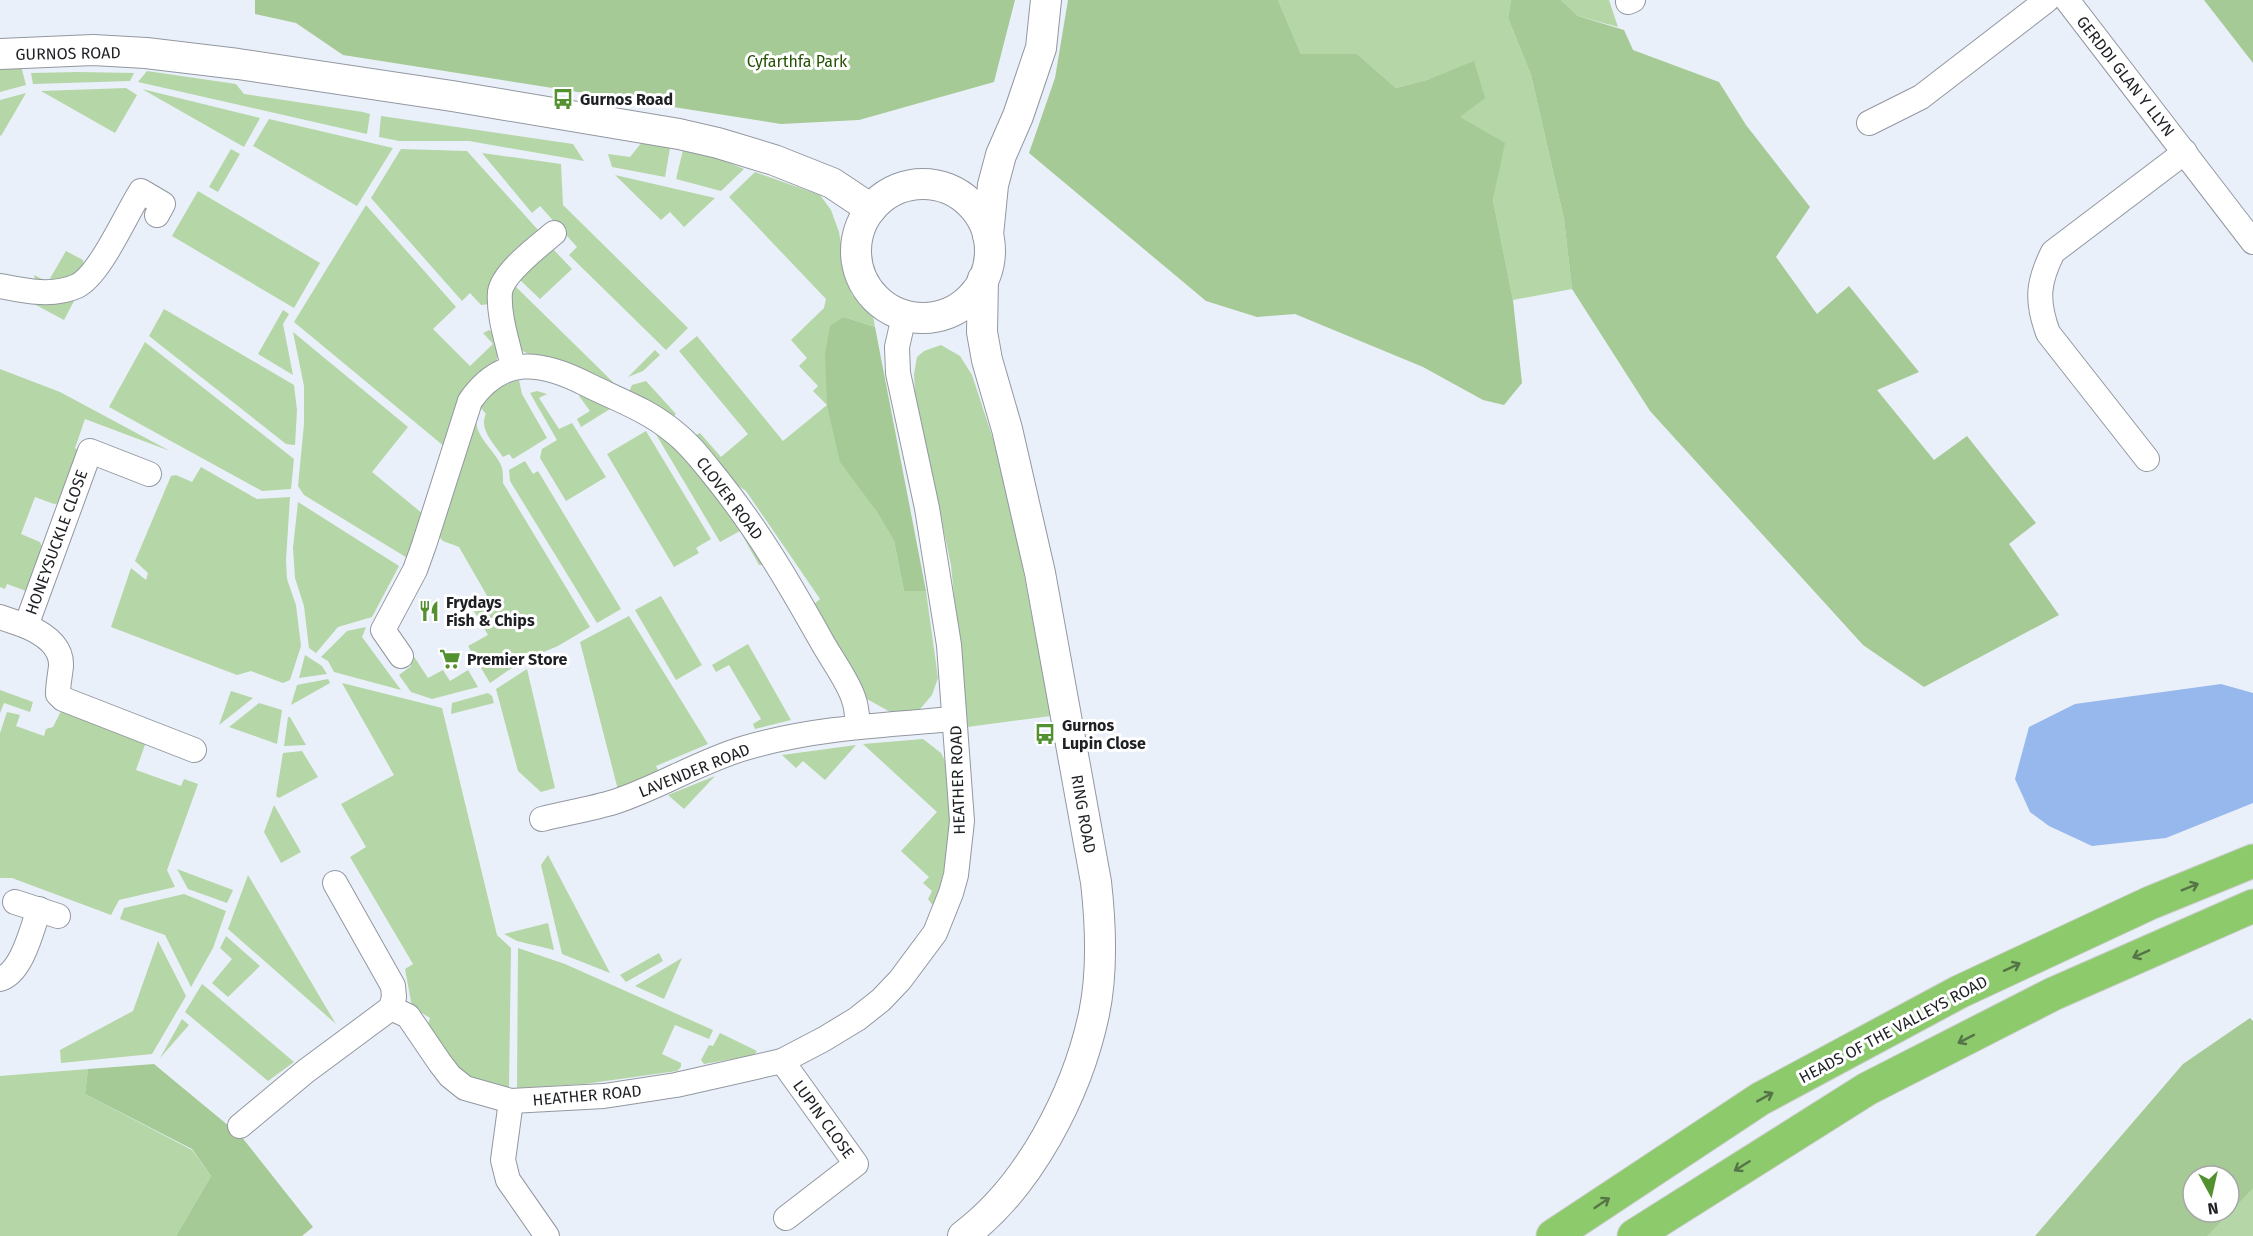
<svg xmlns="http://www.w3.org/2000/svg" width="2253" height="1236" viewBox="0 0 2253 1236" font-family="'Fira Sans',sans-serif">
	<style>
		.green { fill: #b5d6a6; fill-rule: evenodd }
		.forest { fill: #a5ca95; fill-rule: evenodd }
		.water { fill: #96b8ec }
		.lines { fill: none; stroke-linecap: round; stroke-linejoin: round }
		.minor-casing { stroke: #9297a0; stroke-width: 26 }
		.tertiary-casing { stroke: #9297a0; stroke-width: 32 }
		.trunk-casing { stroke: #cececf; stroke-width: 35 }
		.minor { stroke: #fff; stroke-width: 24 }
		.tertiary { stroke: #fff; stroke-width: 30 }
		.trunk { stroke: #8cca6b; stroke-width: 33 }
		.oneway { stroke: #557548 }
		.labels { text-anchor: middle; stroke-width: 6; stroke-linejoin: round; paint-order: stroke }
		.street-label { font-size: 16px; fill: #1e2024; stroke: #fff }
		.park-label { font-size: 16px; fill: #255204; stroke: #fff }
		.poi-label { font-size: 16px; font-weight: bold; fill: #1e2024; stroke: #fff; text-anchor: start }
	</style>
	<rect width="100%" height="100%" fill="#eaf0fa"/>
	<g class="green">
		<polygon points="1278,0 1511,0 1508,18 1531,75 1564,219 1572,289 1513,300 1493,200 1504,143 1459,117 1430,79 1396,88 1357,54 1301,54"/>
		<polygon points="1561,0 1609,0 1618,27 1578,16"/>
		<polygon points="21,66 26,85 0,92 0,69"/>
		<polygon points="147,71 236,84 244,94 363,112 370,114 367,134 138,82"/>
		<polygon points="79,72 134,73 130,81 33,84 31,73"/>
		<polygon points="126,88 137,95 115,133 41,91"/>
		<polygon points="142,89 260,118 244,147"/>
		<polygon points="26,93 1,136 0,135 0,100"/>
		<polygon points="381,116 573,144 584,161 469,141 399,141 379,137"/>
		<polygon points="269,119 393,148 357,206 253,146"/>
		<polygon points="642,142 670,148 665,177 612,167 608,154 630,157"/>
		<polygon points="231,149 240,154 218,192 209,187"/>
		<polygon points="401,149 467,151 539,231 490,304 481,305 470,293 462,301 371,198"/>
		<polygon points="683,150 715,157 744,169 721,191 676,179"/>
		<polygon points="482,153 561,164 563,205 688,328 666,350 569,255 577,247 540,206 532,213"/>
		<polygon points="755,172 820,195 831,210 839,232 847,281 852,295 873,316 875,327 844,317 875,509 894,541 904,591 926,591 938,678 932,695 920,709 908,712 892,713 867,699 813,605 820,599 746,491 727,478 693,436 700,433 721,457 748,434 679,351 697,336 783,441 827,405 813,391 818,386 799,366 807,358 791,340 824,308 826,299 729,197"/>
		<polygon points="615,175 715,198 684,227 670,212 661,220"/>
		<polygon points="198,191 320,263 294,308 172,236"/>
		<polygon points="366,205 456,307 433,329 470,366 493,344 483,333 489,330 496,335 498,346 497,359 445,447 294,322"/>
		<polygon points="551,247 572,269 540,299 519,279"/>
		<path d="M66,251L83,260L85,267C72,282 55,285 36,283L34,275L48,282Z"/>
		<polygon points="515,286 616,385 574,365 533,357 518,348 510,301"/>
		<polygon points="69,298 74,301 64,320 34,304"/>
		<polygon points="164,309 294,385 297,410 295,445 286,444 149,336"/>
		<polygon points="283,310 289,314 283,324 293,375 258,354"/>
		<polygon points="293,332 408,427 372,472 423,514 409,559 304,495 298,486 304,424 304,386"/>
		<polygon points="145,342 294,459 291,489 262,491 109,407"/>
		<polygon points="941,345 960,356 972,375 994,442 1019,548 1051,716 967,727 951,565 915,395 914,374 917,357 924,351"/>
		<polygon points="655,350 660,355 643,371 628,377"/>
		<polygon points="0,369 60,392 170,451 85,419 75,448 79,451 60,503 54,504 35,497 21,534 40,542 42,547 26,591 7,584 5,589 0,587"/>
		<path d="M519,380L522,394L547,438L513,459L509,454L503,457C495,445 478,429 486,414L480,407C490,392 501,385 519,380Z"/>
		<polygon points="646,381 676,414 672,418 629,392 632,385"/>
		<polygon points="537,391 547,394 539,398 559,429 572,423 606,477 566,501 540,458 542,449 557,440 530,393"/>
		<polygon points="580,392 611,406 610,409 581,427 577,419 590,411 579,396"/>
		<path d="M476,412L479,414C468,432 497,451 502,468C503,473 503,478 503,483L590,627L558,646L522,661L490,683L468,646L488,635L474,611L490,601L459,547L443,541L439,537Z"/>
		<polygon points="646,431 711,539 696,548 699,553 674,567 607,454"/>
		<path d="M654,431C702,465 732,517 766,565H759L740,531L720,542Z"/>
		<polygon points="525,461 533,474 538,471 621,609 597,623 510,481 509,470"/>
		<polygon points="201,467 257,499 290,497 286,560 287,579 296,605 301,646 290,680 283,683 251,671 237,675 111,627 131,568 146,580 148,573 135,561 171,476 176,475 192,482"/>
		<polygon points="298,502 399,566 372,617 338,627 316,653 309,648 304,606 295,578 293,548"/>
		<polygon points="661,596 702,665 676,680 635,610"/>
		<polygon points="629,616 708,744 656,766 659,772 618,790 580,642"/>
		<polygon points="366,627 362,637 401,690 334,672 328,661 321,657 347,631"/>
		<polygon points="748,644 791,720 755,729 753,724 761,719 729,665 716,672 712,665"/>
		<polygon points="411,652 428,678 443,670 450,681 468,670 478,687 432,699 411,692 399,675 411,666 407,660"/>
		<polygon points="305,655 322,666 327,674 299,678"/>
		<polygon points="527,669 555,788 541,792 518,771 496,689"/>
		<polygon points="328,679 330,683 291,705 297,685"/>
		<polygon points="342,683 442,708 497,935 511,948 509,1088 460,1076 428,1024 430,1018 412,1007 405,969 413,964 350,857 366,847 341,804 394,775"/>
		<polygon points="0,690 33,702 30,712 4,703 0,713"/>
		<polygon points="231,691 253,698 219,725"/>
		<polygon points="488,693 492,696 494,703 451,714 452,703"/>
		<polygon points="259,703 282,710 277,744 229,727"/>
		<polygon points="61,711 146,742 136,770 181,786 184,779 198,784 167,870 175,887 119,900 111,915 12,878 0,878 0,733 7,712 20,715 16,726 44,736 46,729 53,727"/>
		<polygon points="288,717 290,717 306,745 284,746"/>
		<polygon points="923,739 941,753 946,763 951,822 948,855 934,907 928,899 932,891 923,883 929,877 901,851 937,812 863,744"/>
		<polygon points="856,745 825,780 803,761 796,768 782,755"/>
		<polygon points="302,751 318,777 279,798 276,796 283,753"/>
		<polygon points="715,776 684,809 668,795"/>
		<polygon points="274,805 301,852 281,863 264,832"/>
		<polygon points="548,855 610,973 562,954 541,865"/>
		<polygon points="177,869 233,890 227,903 188,889"/>
		<polygon points="248,875 324,1004 336,1024 228,929"/>
		<polygon points="184,894 226,911 213,948 191,987 165,935 120,919 124,908"/>
		<polygon points="548,923 554,950 517,941 504,934"/>
		<polygon points="226,936 260,966 228,997 212,983 232,959 220,948"/>
		<polygon points="158,941 186,996 152,1054 61,1063 60,1050 133,1011"/>
		<polygon points="518,948 565,964 713,1030 709,1039 675,1025 662,1054 681,1063 681,1067 677,1071 584,1084 517,1088"/>
		<polygon points="659,953 663,961 626,982 620,975"/>
		<polygon points="682,958 664,999 635,986"/>
		<polygon points="202,984 213,993 294,1062 268,1081 185,1012"/>
		<polygon points="182,1019 189,1025 160,1058"/>
		<polygon points="720,1033 757,1051 754,1055 704,1064 701,1060 709,1045 713,1046"/>
		<polygon points="88,1069 85,1094 192,1150 211,1176 176,1236 0,1236 0,1076"/>
		<path d="M2253,1113V1236H2112ZM2193,1176H2229V1212H2193Z"/>
	</g>
	<g class="forest">
		<polygon points="255,0 1015,0 994,82 859,120 781,124 343,55 296,23 255,14"/>
		<polygon points="1068,0 1278,0 1301,54 1357,54 1396,88 1430,79 1474,61 1485,98 1460,117 1505,143 1493,200 1513,300 1522,383 1504,405 1483,400 1423,367 1295,314 1257,317 1206,301 1029,153 1055,78"/>
		<polygon points="1511,0 1561,0 1578,16 1624,30 1633,50 1719,82 1746,125 1810,207 1776,257 1817,314 1849,286 1919,372 1877,390 1934,460 1967,436 2036,523 2009,544 2059,615 1924,687 1863,645 1650,411 1572,289 1564,219 1531,75 1508,18"/>
		<polygon points="2204,0 2253,0 2253,63"/>
		<polygon points="844,317 875,327 926,591 904,591 894,541 875,509 840,462 827,405 825,355 830,326"/>
		<path d="M2250,1018L2253,1021V1188L2207,1236H2035L2183,1064ZM2193,1176H2229V1212H2193Z"/>
		<polygon points="154,1064 241,1136 313,1227 302,1236 176,1236 211,1176 192,1149 85,1094 88,1069"/>
	</g>
	<polygon class="water" points="2221,684 2253,693 2253,803 2166,838 2092,846 2049,826 2030,812 2015,779 2029,727 2075,704"/>
	<g class="lines">
		<defs>
			<g id="minor">
				<polyline points="2067,0 2253,242"/>
				<polyline points="1628,2 1633,0"/>
				<polyline points="1869,123 1921,97 2047,0"/>
				<path d="M0,286C25,291 53,297 77,286C100,275 126,214 141,191L163,204L157,215"/>
				<path d="M513,367C508,343 498,316 500,292C503,272 539,246 554,233"/>
				<path d="M2147,459L2048,333C2036,300 2038,282 2053,252L2185,152"/>
				<polyline points="0,617 26,626 90,451 149,474"/>
				<path d="M26,626C42,633 62,645 61,666C60,676 58,684 58,694L63,699L194,750"/>
				<path d="M401,656L383,630L415,570L424,545L470,401C502,355 541,361 586,384C616,399 648,410 674,432C691,445 704,463 717,479C758,530 789,583 821,640C830,657 849,682 854,700C857,708 857,718 858,727"/>
				<path d="M542,819C566,813 591,809 614,802C658,788 700,761 745,748C813,728 884,725 954,719"/>
				<polyline points="335,883 393,986 394,997 391,1008"/>
				<polyline points="15,902 58,916"/>
				<path d="M0,979C22,973 32,929 39,909"/>
				<polyline points="782,1061 856,1164 786,1218"/>
				<polyline points="511,1101 503,1160 508,1180 547,1236"/>
				<polyline points="240,1126 306,1071 391,1008 408,1016 440,1063 450,1076 465,1088 511,1101 604,1096 676,1085 782,1061 824,1039 857,1019 881,1000 900,980 935,933 951,893 956,875 962,821 949,645 927,508 898,373 897,347 904,316"/>
			</g>
			<g id="tertiary">
				<polyline points="0,54 93,50 146,53 238,64 452,96 679,134 718,143 774,160 832,183 871,209"/>
				<circle cx="923" cy="251" r="67"/>
				<polyline points="988,235 993,185 1001,155 1018,116 1041,48 1046,0"/>
				<path d="M963,1236C1029,1187 1077,1094 1094,1014C1103,971 1101,926 1096,882L1040,573L1007,429L987,360L982,332L983,279"/>
			</g>
			<g id="trunk">
				<polyline points="1553,1236 1760,1099 1959,992 2150,903 2253,861"/>
				<polyline points="1634,1236 1867,1089 2053,994 2253,906"/>
			</g>
		</defs>
		<use href="#minor" class="minor-casing"/>
		<use href="#tertiary" class="tertiary-casing"/>
		<use href="#trunk" class="trunk-casing"/>
		<use href="#minor" class="minor"/>
		<use href="#tertiary" class="tertiary"/>
		<use href="#trunk" class="trunk"/>
	</g>
	<defs><path id="oneway-shaft" d="M-6 0H5M1.5-3L5.5 0L1.5 3" fill="none" stroke-width="1.6" stroke-linecap="round" stroke-linejoin="round" transform="scale(1.5)"/></defs>
	<g class="oneway">
		<use href="#oneway-shaft" transform="translate(2190 887) rotate(-22)"/>
		<use href="#oneway-shaft" transform="translate(2141 954) rotate(156)"/>
		<use href="#oneway-shaft" transform="translate(2012 967) rotate(-25)"/>
		<use href="#oneway-shaft" transform="translate(1966 1039) rotate(153)"/>
		<use href="#oneway-shaft" transform="translate(1765 1097) rotate(-29)"/>
		<use href="#oneway-shaft" transform="translate(1742 1166) rotate(148)"/>
		<use href="#oneway-shaft" transform="translate(1602 1203) rotate(-34)"/>
	</g>
	<defs>
		<symbol id="bus-bare" viewBox="-9 -9 18 18"><path d="M-5-6H5V4H4V6H2V4H-2V6H-4V4H-5ZM-3.5-4V0h7V-4ZM-3.5 1.2v1.5H-2V1.2ZM2 1.2v1.5H3.5V1.2Z" fill="#539030" stroke="#fff" stroke-width="2.5" paint-order="stroke"/></symbol>
		<symbol id="restaurant-bare" viewBox="-9 -9 18 18"><path d="M-5-6h1v4h1v-4h1v4h1v-4h1v5L-1.5 .5V6h-2V.5L-5-1ZM5-6V6H3V1.5H1.5Q1.5-4 5-6Z" fill="#539030" stroke="#fff" stroke-width="2.5" paint-order="stroke"/></symbol>
		<symbol id="supermarket-bare" viewBox="-9 -9 18 18"><path d="M-6-5.5h2.5l.6 2H6L4.5 2H-2.5L-4.4-4H-6ZM-1.5 3.2a1.3 1.3 0 1 0 .1 0ZM3 3.2a1.3 1.3 0 1 0 .1 0Z" fill="#539030" stroke="#fff" stroke-width="2.5" paint-order="stroke"/></symbol>
	</defs>
	<g fill-rule="evenodd">
		<use href="#bus-bare" x="548" y="84" width="30" height="30"/>
		<use href="#restaurant-bare" x="414" y="596" width="30" height="30"/>
		<use href="#supermarket-bare" x="435" y="644" width="30" height="30"/>
		<use href="#bus-bare" x="1030" y="719" width="30" height="30"/>
	</g>
	<g class="labels">
		<g class="street-label">
			<text transform="translate(68 53) rotate(-1)" y="6">GURNOS ROAD</text>
			<text transform="translate(2126 76) rotate(52)" y="6">GERDDI GLAN Y LLYN</text>
			<text transform="translate(730 498) rotate(53)" y="6">CLOVER ROAD</text>
			<text transform="translate(56 542) rotate(-70)" y="6">HONEYSUCKLE CLOSE</text>
			<text transform="translate(694 770) rotate(-22)" y="6">LAVENDER ROAD</text>
			<text transform="translate(957 780) rotate(-92)" y="6">HEATHER ROAD</text>
			<text transform="translate(1084 814) rotate(80)" y="6">RING ROAD</text>
			<text transform="translate(1893 1029) rotate(-28)" y="6">HEADS OF THE VALLEYS ROAD</text>
			<text transform="translate(587 1095) rotate(-5)" y="6">HEATHER ROAD</text>
			<text transform="translate(824 1119) rotate(54)" y="6">LUPIN CLOSE</text>
		</g>
		<g class="park-label">
			<text x="797" y="67">Cyfarthfa Park</text>
		</g>
		<g class="poi-label">
			<text x="580" y="105">Gurnos Road</text>
			<text x="446" y="608">Frydays<tspan x="446" dy="18">Fish &amp; Chips</tspan></text>
			<text x="467" y="665">Premier Store</text>
			<text x="1062" y="731">Gurnos<tspan x="1062" dy="18">Lupin Close</tspan></text>
		</g>
	</g>
	<g transform="translate(2211 1194) rotate(172)"><circle r="28" fill="#ffffff" stroke="#a5a6a7" stroke-width="1.5"/>
	<path d="M0-4.5L10 22L0 15L-10 22Z" fill="#539030"/>
	<text y="-9" font-size="16" font-weight="bold" text-anchor="middle" fill="#1e2024">N</text>
	</g>
</svg>
